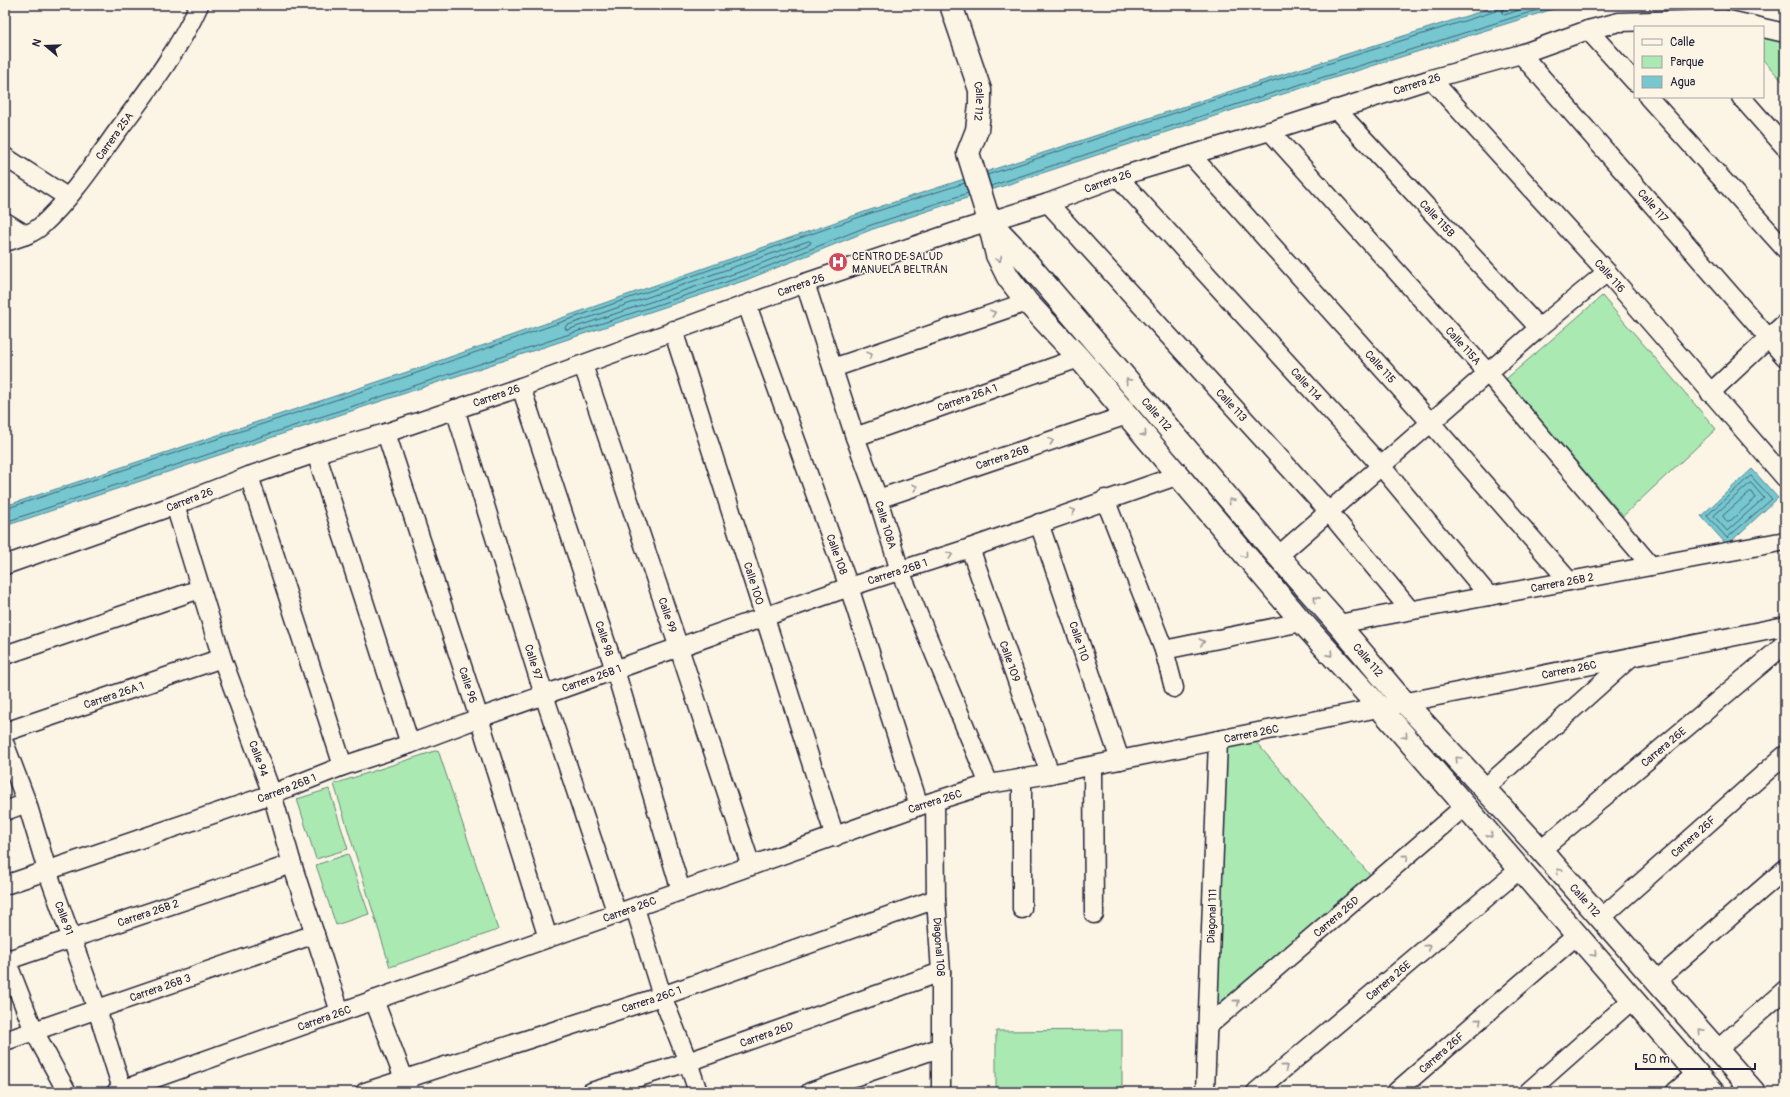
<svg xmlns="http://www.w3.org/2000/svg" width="1790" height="1097" viewBox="0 0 1790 1097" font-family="Pangolin,sans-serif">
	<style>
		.green { fill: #aaeab2; stroke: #668676 }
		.water { fill: #76c7cf; stroke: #548594 }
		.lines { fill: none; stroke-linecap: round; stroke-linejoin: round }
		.shore { stroke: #446476; stroke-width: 1 }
		.street-casing { stroke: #22223b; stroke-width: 21 }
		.secondary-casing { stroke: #22223b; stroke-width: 25 }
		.street { stroke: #fcf5e5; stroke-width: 18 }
		.secondary { stroke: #fcf5e5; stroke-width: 22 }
		.oneway { stroke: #9a9698 }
		.labels { text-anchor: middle; stroke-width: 3; stroke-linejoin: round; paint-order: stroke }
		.street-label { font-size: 11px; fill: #22223b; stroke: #fcf5e5 }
		.poi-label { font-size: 11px; fill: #22223b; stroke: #fcf5e5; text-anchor: start }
	</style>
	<rect width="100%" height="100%" fill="#fcf5e5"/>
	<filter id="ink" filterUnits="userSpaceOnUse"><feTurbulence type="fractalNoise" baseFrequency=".025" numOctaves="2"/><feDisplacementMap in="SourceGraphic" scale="8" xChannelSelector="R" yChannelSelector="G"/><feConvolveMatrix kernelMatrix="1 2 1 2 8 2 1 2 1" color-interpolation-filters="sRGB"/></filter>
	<g filter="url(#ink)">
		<g class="green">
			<polygon points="1763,28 1785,33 1785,84 1763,60"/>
			<polygon points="1602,296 1716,429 1623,516 1506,379"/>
			<polygon points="1249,734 1376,882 1207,1027 1218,740"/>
			<polygon points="438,750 498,930 390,967 334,784"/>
			<polygon points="329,789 348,849 316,859 297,799"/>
			<polygon points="348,854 369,914 336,925 316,865"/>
			<polygon points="1122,1030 1122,1092 996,1092 996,1031"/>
		</g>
		<g class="water">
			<polygon points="1501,5 1573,5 1550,10 1245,106 873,229 746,280 5,526 5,506 410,371 867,211 1240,88"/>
			<polygon points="1752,469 1778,498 1727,545 1701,516"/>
		</g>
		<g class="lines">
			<g class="shore">
				<polyline points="1504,5 1502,13 1504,15 1535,5"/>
				<polyline points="987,175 1241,91 1496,11 1498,9 1499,5"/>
				<polyline points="991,186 1244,102 1553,5"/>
				<polygon points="809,241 811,242 810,244 742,271 567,330 565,328 566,326"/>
				<polygon points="1751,476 1772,499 1727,538 1707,516"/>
				<polygon points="1751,483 1764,498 1727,531 1714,516"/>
				<polygon points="1750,492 1752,492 1756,498 1729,522 1727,522 1723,516"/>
				<polyline points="5,509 411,375 868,214 965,183"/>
				<polyline points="5,522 744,276 871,225 968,193"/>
			</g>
			<defs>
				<g id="street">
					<polyline points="1763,28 1785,33"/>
					<polyline points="1588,30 1635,82"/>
					<path id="s1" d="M1521,54L1785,357"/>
					<path id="s2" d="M1431,79L1607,272L1785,478"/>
					<polyline points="1648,97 1785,249"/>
					<polyline points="1741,97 1785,147"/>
					<path id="s3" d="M1336,109L1539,328"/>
					<path id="s4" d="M1270,131L1488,373L1651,566"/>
					<path id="s5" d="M1191,155L1431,423L1569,581"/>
					<polyline points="5,157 67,197"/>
					<path id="s6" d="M1118,177L1381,466L1489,596"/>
					<path id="s7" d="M1048,203L1329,512L1410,610"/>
					<polyline points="5,222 26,235"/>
					<path id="s8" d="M5,242C17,238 31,235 41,226C70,200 96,161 119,129C148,90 179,50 199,5"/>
					<path id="s9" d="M805,283L855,437L878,499L900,571L989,784"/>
					<path id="s10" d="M747,305L849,587L919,806"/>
					<path id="s11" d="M673,330L835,837"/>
					<path id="s12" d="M583,365L679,648L751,866"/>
					<polyline points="833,368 1027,302"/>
					<path id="s13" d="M521,387L615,670L681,891"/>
					<polyline points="1710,393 1785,323"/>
					<path id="s14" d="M455,409L544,695L617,914"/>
					<path id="s15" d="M386,433L479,718L548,938"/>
					<path id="s16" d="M855,437L1079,358"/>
					<polyline points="316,453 410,744"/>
					<polyline points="249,476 343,766"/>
					<path id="s17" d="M878,499L1127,415"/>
					<polyline points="1105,499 1164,650 1174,688"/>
					<path id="s18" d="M175,505L222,658L272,794L292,864L340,1012"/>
					<path id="s19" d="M1039,523L1120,760"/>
					<path id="s20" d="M970,548L1050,774"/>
					<polyline points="1278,556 1539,328 1607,272"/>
					<path id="s21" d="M5,565L175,505L249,476L316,453L386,433L521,387L805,283L964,229L1048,203L1118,177L1270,131L1431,79L1521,54L1588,30L1619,22L1724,19L1760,27"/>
					<path id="s22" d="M1338,624L1785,541"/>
					<polyline points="1164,650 1302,622"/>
					<polyline points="5,655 200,589"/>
					<path id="s23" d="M5,732L222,658"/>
					<path id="s24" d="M5,745L27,803L47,870L97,1009L123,1092"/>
					<polyline points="1093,766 1094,914"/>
					<polyline points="1485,788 1631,657"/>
					<path id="s25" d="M935,801L936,899L941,972V1092"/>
					<polyline points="5,811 27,803"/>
					<path id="s26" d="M1541,850L1778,650L1785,642"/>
					<path id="s27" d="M5,885L272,794L343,766L410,744L479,718L849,587L970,548L1179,475"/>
					<polyline points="635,908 662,996 688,1062 698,1092"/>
					<polyline points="1022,909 1022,778"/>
					<path id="s28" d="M1601,918L1785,755"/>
					<polyline points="5,957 34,1031 67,1092"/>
					<path id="s29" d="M5,961L292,864"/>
					<polyline points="1656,981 1785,869"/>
					<polyline points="374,1000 409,1092"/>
					<path id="s30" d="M1207,1027L1465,806"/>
					<path id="s31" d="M5,1041L315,934"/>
					<polyline points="1717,1050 1785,990"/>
					<path id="s32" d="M116,1092L919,806L989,784L1050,774L1785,626"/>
					<path id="s33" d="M365,1092L662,996L936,899"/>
					<path id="s34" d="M591,1092L688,1062L941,972"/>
					<polyline points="810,1092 942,1047"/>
					<path id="s35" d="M1205,1092L1218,740"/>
					<path id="s36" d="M1256,1092L1520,869"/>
					<path id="s37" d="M1396,1092L1577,935"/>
					<polyline points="1528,1092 1633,999"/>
					<polyline points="1675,1092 1697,1073"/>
				</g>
				<g id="secondary">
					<path id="s38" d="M951,5L980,90V104L977,130L968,153L986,211L997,255L1008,277L1027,302L1079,358L1302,622L1388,717L1713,1092"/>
					<path id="s39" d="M989,221L1012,245L1278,556L1338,624L1396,693L1541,850L1754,1092"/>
				</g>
			</defs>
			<use href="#street" class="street-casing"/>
			<use href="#secondary" class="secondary-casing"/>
			<use href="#street" class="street"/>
			<use href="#secondary" class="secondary"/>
		</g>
		<defs><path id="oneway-chevron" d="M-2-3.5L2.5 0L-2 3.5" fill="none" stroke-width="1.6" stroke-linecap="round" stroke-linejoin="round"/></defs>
		<g class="oneway">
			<use href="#oneway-chevron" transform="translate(999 259) rotate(65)"/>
			<use href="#oneway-chevron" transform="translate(993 313) rotate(-19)"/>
			<use href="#oneway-chevron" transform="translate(870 355) rotate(-19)"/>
			<use href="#oneway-chevron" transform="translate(1128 381) rotate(-131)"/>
			<use href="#oneway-chevron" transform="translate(1144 434) rotate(49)"/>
			<use href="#oneway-chevron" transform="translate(1051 441) rotate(-19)"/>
			<use href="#oneway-chevron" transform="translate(915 487) rotate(-19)"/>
			<use href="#oneway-chevron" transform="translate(1231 501) rotate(-131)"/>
			<use href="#oneway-chevron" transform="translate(1073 511) rotate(-20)"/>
			<use href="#oneway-chevron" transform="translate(950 555) rotate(-19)"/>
			<use href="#oneway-chevron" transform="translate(1245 555) rotate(50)"/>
			<use href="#oneway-chevron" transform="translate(1316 599) rotate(-132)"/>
			<use href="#oneway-chevron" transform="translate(1202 642) rotate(-11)"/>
			<use href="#oneway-chevron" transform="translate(1330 654) rotate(48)"/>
			<use href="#oneway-chevron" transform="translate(1405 736) rotate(49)"/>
			<use href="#oneway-chevron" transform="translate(1458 759) rotate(-134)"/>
			<use href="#oneway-chevron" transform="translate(1490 835) rotate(49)"/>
			<use href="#oneway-chevron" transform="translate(1406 857) rotate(-41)"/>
			<use href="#oneway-chevron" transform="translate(1559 871) rotate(-131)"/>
			<use href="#oneway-chevron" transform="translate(1428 947) rotate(-40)"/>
			<use href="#oneway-chevron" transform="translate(1594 954) rotate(49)"/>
			<use href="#oneway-chevron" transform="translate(1237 1002) rotate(-41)"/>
			<use href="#oneway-chevron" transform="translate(1479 1021) rotate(-41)"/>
			<use href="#oneway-chevron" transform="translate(1701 1031) rotate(-131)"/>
			<use href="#oneway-chevron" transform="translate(1285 1067) rotate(-40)"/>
		</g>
	</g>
	<defs>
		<symbol id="hospital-disc" viewBox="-11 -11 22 22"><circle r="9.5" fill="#d1495b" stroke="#fcf5e5"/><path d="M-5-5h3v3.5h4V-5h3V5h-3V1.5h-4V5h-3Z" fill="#fff"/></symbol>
	</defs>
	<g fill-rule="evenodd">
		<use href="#hospital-disc" x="827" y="251" width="22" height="22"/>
	</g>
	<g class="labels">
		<g class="street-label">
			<text dy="4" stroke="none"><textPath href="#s21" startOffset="1492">Carrera 26</textPath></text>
			<text dy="4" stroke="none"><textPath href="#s38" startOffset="101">Calle 112</textPath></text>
			<text dy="4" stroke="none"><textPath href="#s8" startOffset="156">Carrera 25A</textPath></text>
			<text dy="4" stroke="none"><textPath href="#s21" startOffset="1168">Carrera 26</textPath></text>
			<text dy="4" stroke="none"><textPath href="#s1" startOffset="201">Calle 117</textPath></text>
			<text dy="4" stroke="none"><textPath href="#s3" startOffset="149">Calle 115B</textPath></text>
			<text dy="4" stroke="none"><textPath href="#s2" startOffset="266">Calle 116</textPath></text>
			<text dy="4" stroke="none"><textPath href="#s21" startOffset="844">Carrera 26</textPath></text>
			<text dy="4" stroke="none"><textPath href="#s4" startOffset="289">Calle 115A</textPath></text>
			<text dy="4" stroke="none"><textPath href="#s5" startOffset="284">Calle 115</textPath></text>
			<text dy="4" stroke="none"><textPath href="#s6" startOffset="280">Calle 114</textPath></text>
			<text dy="4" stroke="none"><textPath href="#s21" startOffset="520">Carrera 26</textPath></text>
			<text dy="4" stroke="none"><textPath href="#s16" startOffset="119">Carrera 26A 1</textPath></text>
			<text dy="4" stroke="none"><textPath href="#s7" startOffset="273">Calle 113</textPath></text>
			<text dy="4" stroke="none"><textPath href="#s39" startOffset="256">Calle 112</textPath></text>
			<text dy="4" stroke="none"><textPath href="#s17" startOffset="131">Carrera 26B</textPath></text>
			<text dy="4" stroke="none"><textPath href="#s21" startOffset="196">Carrera 26</textPath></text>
			<text dy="4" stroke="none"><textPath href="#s9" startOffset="255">Calle 108A</textPath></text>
			<text dy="4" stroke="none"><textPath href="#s10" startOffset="265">Calle 108</textPath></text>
			<text dy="4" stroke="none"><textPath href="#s27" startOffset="946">Carrera 26B 1</textPath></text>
			<text dy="4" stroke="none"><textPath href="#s22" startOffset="228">Carrera 26B 2</textPath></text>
			<text dy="4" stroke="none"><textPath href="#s11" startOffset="266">Calle 100</textPath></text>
			<text dy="4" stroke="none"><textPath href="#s12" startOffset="264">Calle 99</textPath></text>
			<text dy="4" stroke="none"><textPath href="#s13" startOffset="265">Calle 98</textPath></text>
			<text dy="4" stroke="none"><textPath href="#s19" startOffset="125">Calle 110</textPath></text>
			<text dy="4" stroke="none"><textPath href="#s39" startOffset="580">Calle 112</textPath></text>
			<text dy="4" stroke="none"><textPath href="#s20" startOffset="120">Calle 109</textPath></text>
			<text dy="4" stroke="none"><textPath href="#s14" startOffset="265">Calle 97</textPath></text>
			<text dy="4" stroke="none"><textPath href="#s32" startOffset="1517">Carrera 26C</textPath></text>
			<text dy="4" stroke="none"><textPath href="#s27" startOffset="622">Carrera 26B 1</textPath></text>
			<text dy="4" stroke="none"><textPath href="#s15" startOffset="265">Calle 96</textPath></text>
			<text dy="4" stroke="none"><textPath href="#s23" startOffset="115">Carrera 26A 1</textPath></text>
			<text dy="4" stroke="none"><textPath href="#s32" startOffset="1193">Carrera 26C</textPath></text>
			<text dy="4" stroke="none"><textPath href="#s26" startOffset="160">Carrera 26E</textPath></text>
			<text dy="4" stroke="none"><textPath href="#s18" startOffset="267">Calle 94</textPath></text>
			<text dy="4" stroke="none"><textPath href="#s27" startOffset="298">Carrera 26B 1</textPath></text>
			<text dy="4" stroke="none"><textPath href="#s32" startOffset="869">Carrera 26C</textPath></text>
			<text dy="4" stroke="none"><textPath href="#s28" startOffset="123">Carrera 26F</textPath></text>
			<text dy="4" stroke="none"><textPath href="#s39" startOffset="904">Calle 112</textPath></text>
			<text dy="4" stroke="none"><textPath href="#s32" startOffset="545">Carrera 26C</textPath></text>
			<text dy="4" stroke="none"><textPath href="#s29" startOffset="151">Carrera 26B 2</textPath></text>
			<text dy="4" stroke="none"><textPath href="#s35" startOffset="176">Diagonal 111</textPath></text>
			<text dy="4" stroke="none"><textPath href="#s30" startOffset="170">Carrera 26D</textPath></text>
			<text dy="4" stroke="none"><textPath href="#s24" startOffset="183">Calle 91</textPath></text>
			<text dy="4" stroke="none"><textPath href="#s25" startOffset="146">Diagonal 108</textPath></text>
			<text dy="4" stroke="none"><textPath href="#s36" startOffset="173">Carrera 26E</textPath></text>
			<text dy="4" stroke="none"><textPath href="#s31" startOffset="164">Carrera 26B 3</textPath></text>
			<text dy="4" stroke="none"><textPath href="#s33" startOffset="301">Carrera 26C 1</textPath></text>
			<text dy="4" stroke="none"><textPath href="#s32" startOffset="221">Carrera 26C</textPath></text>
			<text dy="4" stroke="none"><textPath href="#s34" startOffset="185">Carrera 26D</textPath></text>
			<text dy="4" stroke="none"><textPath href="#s37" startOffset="60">Carrera 26F</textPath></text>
		</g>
		<g class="poi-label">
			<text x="852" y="260">CENTRO DE SALUD<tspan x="852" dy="13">MANUELA BELTRÁN</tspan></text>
		</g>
	</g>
	<rect width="1790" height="1097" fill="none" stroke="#fcf5e5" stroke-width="20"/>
	<rect x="10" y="10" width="1770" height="1077" fill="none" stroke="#22223b" stroke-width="1.5" filter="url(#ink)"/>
	<rect x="1634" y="26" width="130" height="72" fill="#fcf5e5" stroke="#a5a1a1"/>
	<rect x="1642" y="39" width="20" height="6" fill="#fcf5e5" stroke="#a5a1a1"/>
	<text x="1670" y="46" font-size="12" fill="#22223b">Calle</text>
	<rect x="1642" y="56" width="20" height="12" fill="#aaeab2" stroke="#a5a1a1"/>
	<text x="1670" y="66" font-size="12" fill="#22223b">Parque</text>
	<rect x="1642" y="76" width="20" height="12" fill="#76c7cf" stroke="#a5a1a1"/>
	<text x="1670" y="86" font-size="12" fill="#22223b">Agua</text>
	<g transform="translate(46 46) rotate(289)" stroke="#fcf5e5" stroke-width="3" paint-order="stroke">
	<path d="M0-3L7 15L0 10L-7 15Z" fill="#22223b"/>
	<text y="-6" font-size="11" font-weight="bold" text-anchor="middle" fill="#22223b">N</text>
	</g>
	<path d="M1636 1063v6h119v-6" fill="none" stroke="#22223b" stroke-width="2"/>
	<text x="1642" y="1063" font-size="12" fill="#22223b" stroke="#fcf5e5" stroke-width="3" paint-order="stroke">50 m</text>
</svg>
